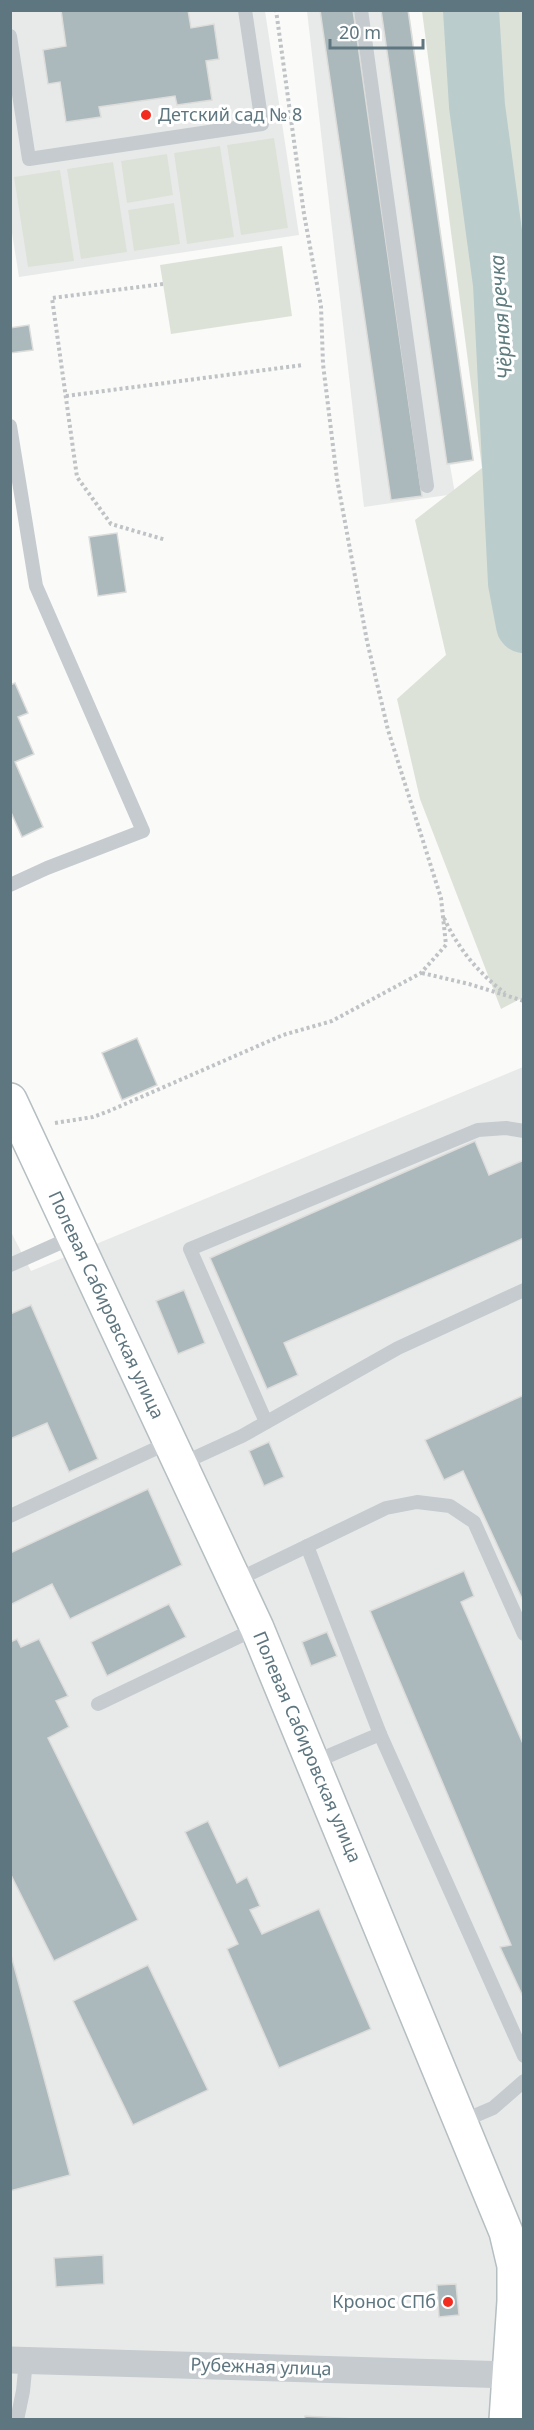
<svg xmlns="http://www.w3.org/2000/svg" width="534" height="2430" viewBox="0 0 534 2430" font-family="'Noto Sans',sans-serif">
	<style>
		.built { fill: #e8eae9 }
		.green { fill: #dde2d8 }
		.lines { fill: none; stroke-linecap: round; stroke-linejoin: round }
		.river { stroke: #bbcccd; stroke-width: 56 }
		.building { fill: #abb8bc; stroke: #dcdcda; stroke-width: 1.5 }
		.secondary-casing { stroke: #b5bec1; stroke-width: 36 }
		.path { stroke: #bfc3c5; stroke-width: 4; stroke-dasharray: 3 3; stroke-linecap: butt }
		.lane { stroke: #c5cbce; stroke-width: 14 }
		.street { stroke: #c5cbce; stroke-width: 27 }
		.secondary { stroke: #fff; stroke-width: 33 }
		.poi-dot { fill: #f22d20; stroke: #fff; stroke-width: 2 }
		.labels { text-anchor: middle; stroke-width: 6; stroke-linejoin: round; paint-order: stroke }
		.poi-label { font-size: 18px; fill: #5e767f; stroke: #fff; text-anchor: start }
		.street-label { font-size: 18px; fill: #5e767f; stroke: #fff }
		.water-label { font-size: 20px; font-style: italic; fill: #5e7b7e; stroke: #fff }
	</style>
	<rect width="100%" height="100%" fill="#fafaf8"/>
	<g class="built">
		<polygon points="10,11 265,11 299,235 19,277 10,220"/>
		<polygon points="307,11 409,11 474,461 450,465 455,494 364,507"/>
		<polygon points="523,1067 523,2419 11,2419 10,1230 31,1271"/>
	</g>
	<g class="green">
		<polygon points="422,11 523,11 524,358 517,361 524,415 524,997 501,1009 420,799 397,699 446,655 415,520 482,468"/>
		<polygon points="274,138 288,228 241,235 227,145"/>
		<polygon points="220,146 234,237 187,244 174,153"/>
		<polygon points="167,154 173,195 127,203 121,161"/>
		<polygon points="113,162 127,252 81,259 67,169"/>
		<polygon points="60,170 74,261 28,267 14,177"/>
		<polygon points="174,203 180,244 134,251 128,210"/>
		<polygon points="282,246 292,316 171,334 160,265"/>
	</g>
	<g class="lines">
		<polyline class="river" points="471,10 477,106 501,284 516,583 524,625"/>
	</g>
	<g class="building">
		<polygon points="61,10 188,10 191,28 214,24 219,59 206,61 212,100 177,105 175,96 99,107 101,117 66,122 60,82 48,84 43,50 66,46"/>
		<polygon points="320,10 353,10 422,496 391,500"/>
		<polygon points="381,10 408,10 473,460 447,464"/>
		<polygon points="29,325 33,350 10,353 10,328"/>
		<polygon points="117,533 126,592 98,596 89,537"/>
		<polygon points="15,683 28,713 18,717 34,754 15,762 43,827 22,837 10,810 10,685"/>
		<polygon points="137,1038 157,1085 122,1100 102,1053"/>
		<polygon points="475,1141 489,1175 524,1160 524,1238 284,1343 298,1375 267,1389 210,1258"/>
		<polygon points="184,1290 205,1343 178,1354 156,1301"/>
		<polygon points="31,1305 98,1459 69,1472 47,1423 10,1439 10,1314"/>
		<polygon points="524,1395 524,1603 463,1471 444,1480 425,1440"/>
		<polygon points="269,1442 284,1477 264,1486 249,1451"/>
		<polygon points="148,1489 182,1565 70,1619 52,1584 10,1605 10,1553"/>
		<polygon points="464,1571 474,1596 461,1602 524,1746 524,1999 500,1947 511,1945 370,1611"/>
		<polygon points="169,1604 186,1637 107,1676 91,1642"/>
		<polygon points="327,1632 337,1656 311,1666 302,1642"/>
		<polygon points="17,1639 21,1647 39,1639 68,1696 56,1701 69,1727 48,1738 138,1920 54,1961 10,1873 10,1642"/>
		<polygon points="208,1821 237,1883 247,1877 260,1906 250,1910 262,1934 319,1909 371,2029 279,2068 227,1949 238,1944 185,1832"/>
		<polygon points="10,1951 70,2175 10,2191"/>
		<polygon points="148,1965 208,2090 133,2125 73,2001"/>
		<polygon points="103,2255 104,2284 56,2287 54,2258"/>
		<polygon points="456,2284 459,2315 439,2317 437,2285"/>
		<polygon points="305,2416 372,2420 304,2420"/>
	</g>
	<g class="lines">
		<defs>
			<polyline id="secondary" points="10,1100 257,1628 506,2232 514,2266 514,2301 506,2420"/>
		</defs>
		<use href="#secondary" class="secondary-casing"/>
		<g class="path">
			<polyline points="163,284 52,298 77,477 111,524 166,540"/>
			<polyline points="66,396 303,365"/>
			<path d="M444,918C457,947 479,974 505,993"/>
			<polyline points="422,973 469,984 524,1001"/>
			<polyline points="55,1123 93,1117 109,1111 283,1035 332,1021 421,973 446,945 441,898 388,730 367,641 337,479 323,364 321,306 304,214 276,10"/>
		</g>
		<g class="lane">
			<polyline points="361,10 427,486"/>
			<polyline points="10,36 29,159 262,124 245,10"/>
			<polyline points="10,426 36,586 143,831 47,868 10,885"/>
			<polyline points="10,1265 73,1237"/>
			<polyline points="266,1422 190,1249 478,1130 506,1128 524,1131"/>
			<polyline points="181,1464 242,1436 398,1348 524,1290"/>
			<polyline points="10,1516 170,1442"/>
			<polyline points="307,1546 380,1734"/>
			<polyline points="235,1581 386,1508 417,1502 450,1506 474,1522 524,1634"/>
			<polyline points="98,1704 257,1628"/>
			<polyline points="314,1762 380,1734 524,2056"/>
			<polyline points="460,2122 493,2108 524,2081"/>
			<polyline points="17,2420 23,2391 26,2360"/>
		</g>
		<polyline class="street" points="10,2360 511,2375"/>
		<use href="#secondary" class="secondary"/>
	</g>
	<g class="poi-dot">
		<circle cx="146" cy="115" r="6"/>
		<circle cx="448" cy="2302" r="6"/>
	</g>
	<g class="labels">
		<g class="poi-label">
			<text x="158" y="121">Детский сад № 8</text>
			<text x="436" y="2308" text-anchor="end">Кронос СПб</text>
		</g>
		<g class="street-label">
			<text transform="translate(106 1305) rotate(65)" y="6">Полевая Сабировская улица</text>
			<text transform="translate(307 1747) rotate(67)" y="6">Полевая Сабировская улица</text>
			<text transform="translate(261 2367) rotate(2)" y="6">Рубежная улица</text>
		</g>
		<g class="water-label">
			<text transform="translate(501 317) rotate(-94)" y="7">Чёрная речка</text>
		</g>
	</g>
	<rect width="534" height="2430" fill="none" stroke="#5e767f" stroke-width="24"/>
	<path d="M330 39v9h93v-9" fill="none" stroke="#5e767f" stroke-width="3"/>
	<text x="339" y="39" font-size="18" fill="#5e767f" stroke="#ffffff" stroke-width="4.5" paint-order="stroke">20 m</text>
</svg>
